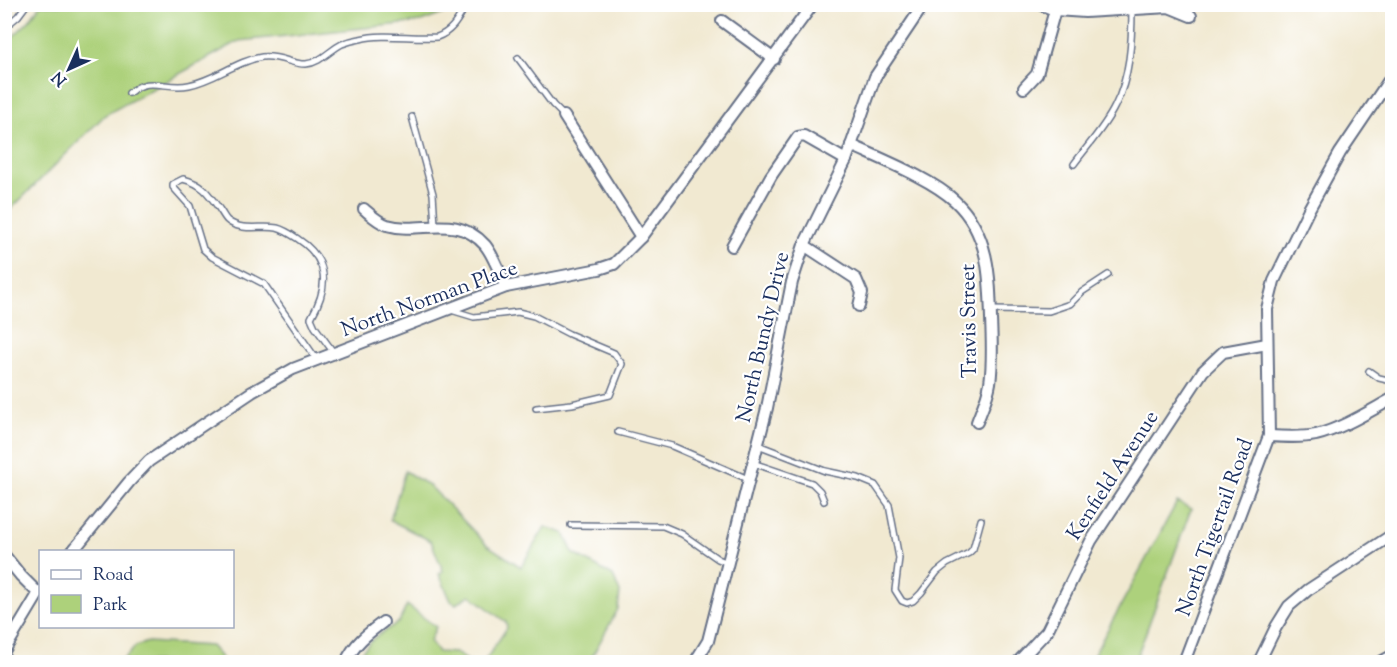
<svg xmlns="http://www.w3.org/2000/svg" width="1397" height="667" viewBox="0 0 1397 667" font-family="'Sorts Mill Goudy',serif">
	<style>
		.green { fill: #add17b; stroke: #64806c; stroke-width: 1.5 }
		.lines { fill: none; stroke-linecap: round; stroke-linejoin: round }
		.service-casing { stroke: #667086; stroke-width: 8 }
		.minor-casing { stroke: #667086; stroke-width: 14 }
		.service { stroke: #fff; stroke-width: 5 }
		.minor { stroke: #fff; stroke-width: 10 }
		.labels { text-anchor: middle; stroke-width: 4.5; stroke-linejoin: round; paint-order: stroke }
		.street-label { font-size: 21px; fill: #1b2f5e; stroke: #fff }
	</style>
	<rect width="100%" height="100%" fill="#fff"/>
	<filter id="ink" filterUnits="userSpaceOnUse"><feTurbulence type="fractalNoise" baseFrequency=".0167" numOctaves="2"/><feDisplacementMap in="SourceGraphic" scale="12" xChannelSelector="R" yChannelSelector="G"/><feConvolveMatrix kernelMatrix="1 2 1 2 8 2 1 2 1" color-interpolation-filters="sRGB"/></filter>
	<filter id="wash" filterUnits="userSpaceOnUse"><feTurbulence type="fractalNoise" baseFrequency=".008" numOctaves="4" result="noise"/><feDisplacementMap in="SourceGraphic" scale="24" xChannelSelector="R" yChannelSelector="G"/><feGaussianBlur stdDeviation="1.35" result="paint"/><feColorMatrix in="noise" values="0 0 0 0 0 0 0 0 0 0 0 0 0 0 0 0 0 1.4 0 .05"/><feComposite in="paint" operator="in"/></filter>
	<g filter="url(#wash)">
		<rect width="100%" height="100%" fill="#f1e9d1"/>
		<g class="green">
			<polygon points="40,5 467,5 421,22 239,41 105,115 5,215 5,44 29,21"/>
			<path d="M405,471L431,487L487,545L521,567L545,527L564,533L573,553L613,576L620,592L618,609L589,662H484L507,628L506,622C493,613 483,604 470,595L456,604L451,601L439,574L443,571L431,541L390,520Z"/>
			<polygon points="1177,502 1191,509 1135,662 1090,662"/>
			<polygon points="407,605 436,627 430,641 438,652 456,653 470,662 352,662 375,637 399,622"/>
			<polygon points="148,642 211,646 225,662 121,662 136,646"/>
		</g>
	</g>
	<g filter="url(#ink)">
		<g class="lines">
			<defs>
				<g id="service">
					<polyline points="4,8 8,4"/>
					<polyline points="4,28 18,16 27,4"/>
					<polyline points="518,58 553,105 564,116"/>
					<path d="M129,93C150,75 165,90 189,85C215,80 236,61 262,57C280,55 293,65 306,64C320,63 330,50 342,44C347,42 354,40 360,39C384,33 412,39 437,37C453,31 458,19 467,4"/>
					<polyline points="412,117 433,194 435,225"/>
					<path d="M1074,164C1088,145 1105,127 1115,106C1130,77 1132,41 1132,9"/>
					<polyline points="451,310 474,317 518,312 534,316 569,334 614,353 622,364 610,395 572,404 536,408"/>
					<polyline points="991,310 1049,311 1070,304 1082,292 1108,275"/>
					<path d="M317,360L264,284L212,257L203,249L190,206L173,187V184L183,179C203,184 209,194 220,210C223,214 225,219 228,221C242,232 262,225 277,228C285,230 292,235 298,239C330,260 329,287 311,318L315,327L334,353"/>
					<polyline points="1369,371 1379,378 1392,381"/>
					<polyline points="618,432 672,446 748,479"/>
					<polyline points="758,445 825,471 858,478 875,485 889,505 899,558 895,590 902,601 907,603 913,601 921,593 937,572 947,564 969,553 973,549 981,520"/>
					<polyline points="753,463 812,483 820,491 824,501"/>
					<polyline points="571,525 663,526 682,534 718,559 728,563"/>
				</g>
				<g id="minor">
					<polyline points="1040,4 1055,10 1085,12 1169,7 1191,16"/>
					<polyline points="722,21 774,59"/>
					<polyline points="1024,88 1037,74 1055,10"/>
					<polyline points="564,116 641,237"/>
					<path d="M851,145C881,159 932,179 955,201C989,233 990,276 991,319C992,340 993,362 990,383C988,396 982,409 977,422"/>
					<path d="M364,209C371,215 378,222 387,225C421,235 455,212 485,245C494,256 500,274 506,287"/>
					<polyline points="804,245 856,279 862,293 859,306"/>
					<polyline points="732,246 771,176 798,137 804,136 846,160"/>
					<path d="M1269,436C1285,437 1301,438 1316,435C1343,428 1368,412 1392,399"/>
					<polyline points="72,552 129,482 149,461 252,392 293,369 506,287 599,269 614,264 641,237 813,4"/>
					<polyline points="4,555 21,576 38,593"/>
					<polyline points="4,651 40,591"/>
					<path d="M346,662C354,644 367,634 383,622"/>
					<polyline points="695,662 708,641 767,408 792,282 804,245 846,160 875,77 924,4"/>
					<polyline points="1018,662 1047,631 1091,541 1203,371 1223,352 1267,344"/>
					<polyline points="1184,662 1269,436 1267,309 1274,281 1309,209 1340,153 1392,76"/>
					<polyline points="1259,662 1276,627 1289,606 1308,590 1392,535"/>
					<polyline points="1381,662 1392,656"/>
				</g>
			</defs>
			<use href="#service" class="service-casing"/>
			<use href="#minor" class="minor-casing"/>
			<use href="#service" class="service"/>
			<use href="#minor" class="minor"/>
		</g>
	</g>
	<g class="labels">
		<g class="street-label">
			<text transform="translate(429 298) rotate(-20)" y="7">North Norman Place</text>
			<text transform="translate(968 321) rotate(-91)" y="7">Travis Street</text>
			<text transform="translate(762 337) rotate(-77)" y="7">North Bundy Drive</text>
			<text transform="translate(1112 475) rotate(-57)" y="7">Kenfield Avenue</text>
			<text transform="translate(1214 527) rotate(-70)" y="7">North Tigertail Road</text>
		</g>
	</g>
	<rect width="1397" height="667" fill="none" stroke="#fff" stroke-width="24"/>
	<rect x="39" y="550" width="195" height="78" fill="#ffffff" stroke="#a4acbf" stroke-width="1.5"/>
	<rect x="51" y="570" width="30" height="9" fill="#ffffff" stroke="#a4acbf" stroke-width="1.5"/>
	<text x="93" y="580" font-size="18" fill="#1b2f5e">Road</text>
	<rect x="51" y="595" width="30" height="18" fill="#add17b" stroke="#a4acbf" stroke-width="1.5"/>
	<text x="93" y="610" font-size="18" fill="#1b2f5e">Park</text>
	<g transform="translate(69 69) rotate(225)" stroke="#ffffff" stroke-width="4.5" paint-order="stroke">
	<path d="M0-4.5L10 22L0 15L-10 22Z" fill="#1b2f5e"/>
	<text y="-9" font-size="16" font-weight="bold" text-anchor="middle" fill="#1b2f5e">N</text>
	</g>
</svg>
